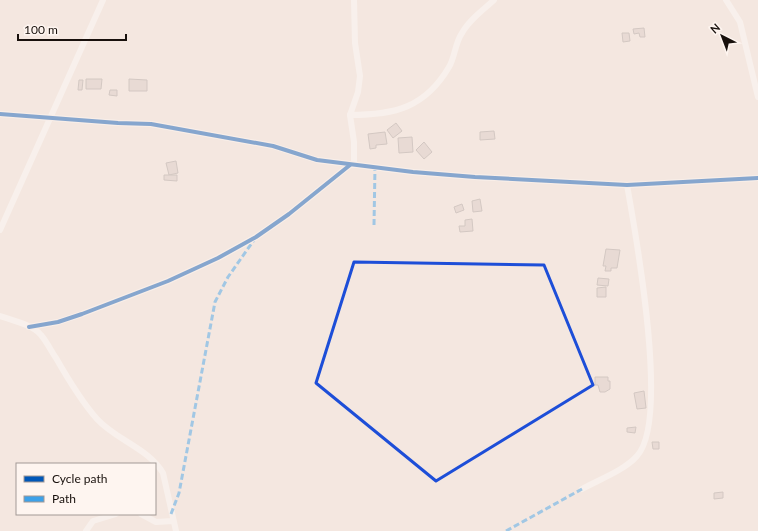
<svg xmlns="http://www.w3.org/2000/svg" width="758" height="531" viewBox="0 0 758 531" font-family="Lato,sans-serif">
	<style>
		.building { fill: #d9cac5; stroke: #aca29f }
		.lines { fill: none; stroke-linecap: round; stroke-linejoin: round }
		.minor { stroke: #fdfbfa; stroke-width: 6 }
		.quiet { stroke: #3da1e9; stroke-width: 3; stroke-dasharray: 6 3; stroke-linecap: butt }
		.cycleway-casing { stroke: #fef5f0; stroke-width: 6 }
		.cycleway { stroke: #0057b8; stroke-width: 4 }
		.marked { fill: none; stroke: #1d4ed8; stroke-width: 3; stroke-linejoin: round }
	</style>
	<rect width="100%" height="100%" fill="#f4e7e0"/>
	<g class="building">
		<polygon points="644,28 645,37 640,37 639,33 634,34 633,29"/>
		<polygon points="622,33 629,33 630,41 623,42"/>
		<polygon points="86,79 102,79 101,89 86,89"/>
		<polygon points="129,79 147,80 147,91 129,91"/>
		<polygon points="79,80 83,80 82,90 78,90"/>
		<polygon points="110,90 117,90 117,96 109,95"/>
		<polygon points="396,123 402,131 393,138 387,130"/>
		<polygon points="494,131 495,139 480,140 480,132"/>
		<polygon points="385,132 387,144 376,145 376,148 370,149 368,134"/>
		<polygon points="412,137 413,152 399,153 398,138"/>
		<polygon points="424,142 432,152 424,159 416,150"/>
		<polygon points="176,161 178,173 169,175 166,163"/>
		<polygon points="164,175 177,175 177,181 164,180"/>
		<polygon points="480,199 482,211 473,212 472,201"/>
		<polygon points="462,204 464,210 456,213 454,207"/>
		<polygon points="472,219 473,231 460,232 459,226 465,226 465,220"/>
		<polygon points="606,249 620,250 617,268 611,268 611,271 605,271 606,266 603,266"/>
		<polygon points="598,278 609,279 608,286 597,285"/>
		<polygon points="606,287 606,297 597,297 597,288"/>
		<polygon points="595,377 608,377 608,381 610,381 610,389 605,392 600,392 598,385 595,385"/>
		<polygon points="644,391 646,408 637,409 634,393"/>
		<polygon points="636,427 635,433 627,432 627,428"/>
		<polygon points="652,442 659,442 659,449 653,449"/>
		<polygon points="723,492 723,498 714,499 714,493"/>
	</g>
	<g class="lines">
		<g class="minor">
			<polyline points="726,0 740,22 758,97"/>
			<polyline points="0,114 118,123 151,124 273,146 317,160 413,172 475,177 627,185 758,178"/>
			<path d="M350,115C394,115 425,108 449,67C455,57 455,43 462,33C469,20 483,10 494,0"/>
			<polyline points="354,165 354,142 350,115 358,92 360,76 355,43 354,0"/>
			<polyline points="0,230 103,0"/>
			<path d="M0,316C12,320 33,325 41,335C47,342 51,351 56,358C68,379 81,401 97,419C116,440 148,448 163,473L176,531"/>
			<polyline points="29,327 58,322 82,314 168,281 218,258 256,237 289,214 350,165"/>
			<path d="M582,489C598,480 625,470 637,456C670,420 636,236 627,185"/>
			<polyline points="141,514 156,522 173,521"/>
			<polyline points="86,531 93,521 116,514"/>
		</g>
		<g class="quiet">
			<polyline points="374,225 375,167"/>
			<polyline points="171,514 179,493 215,302 228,277 254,240"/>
			<polyline points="506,531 582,489"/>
		</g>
		<defs>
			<g id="cycleway">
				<polyline points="0,114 118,123 151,124 273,146 317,160 413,172 475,177 627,185 758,178"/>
				<polyline points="29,327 58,322 82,314 168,281 218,258 256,237 289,214 350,165"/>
			</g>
		</defs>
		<use href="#cycleway" class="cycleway-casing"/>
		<use href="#cycleway" class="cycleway"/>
	</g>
	<path d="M0 0H758V531H0ZM354,262L544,265L593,385L436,481L316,383Z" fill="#f4e7e0" fill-opacity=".55" fill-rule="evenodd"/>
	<path class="marked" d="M354,262L544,265L593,385L436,481L316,383Z"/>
	<rect x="16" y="463" width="140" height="52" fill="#fef5f0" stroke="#a29995"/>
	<rect x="24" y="476" width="20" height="6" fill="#0057b8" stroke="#a29995"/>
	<text x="52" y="483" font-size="12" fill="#18100c">Cycle path</text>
	<rect x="24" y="496" width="20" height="6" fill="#3da1e9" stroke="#a29995"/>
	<text x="52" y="503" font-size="12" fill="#18100c">Path</text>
	<g transform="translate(722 36) rotate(318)" stroke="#fef5f0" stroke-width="3" paint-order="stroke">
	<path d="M0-3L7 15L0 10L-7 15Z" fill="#18100c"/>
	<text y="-6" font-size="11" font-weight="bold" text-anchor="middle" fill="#18100c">N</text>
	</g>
	<path d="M18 34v6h108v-6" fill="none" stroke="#18100c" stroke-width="2"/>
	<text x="24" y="34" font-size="12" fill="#18100c" stroke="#fef5f0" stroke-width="3" paint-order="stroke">100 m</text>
</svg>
